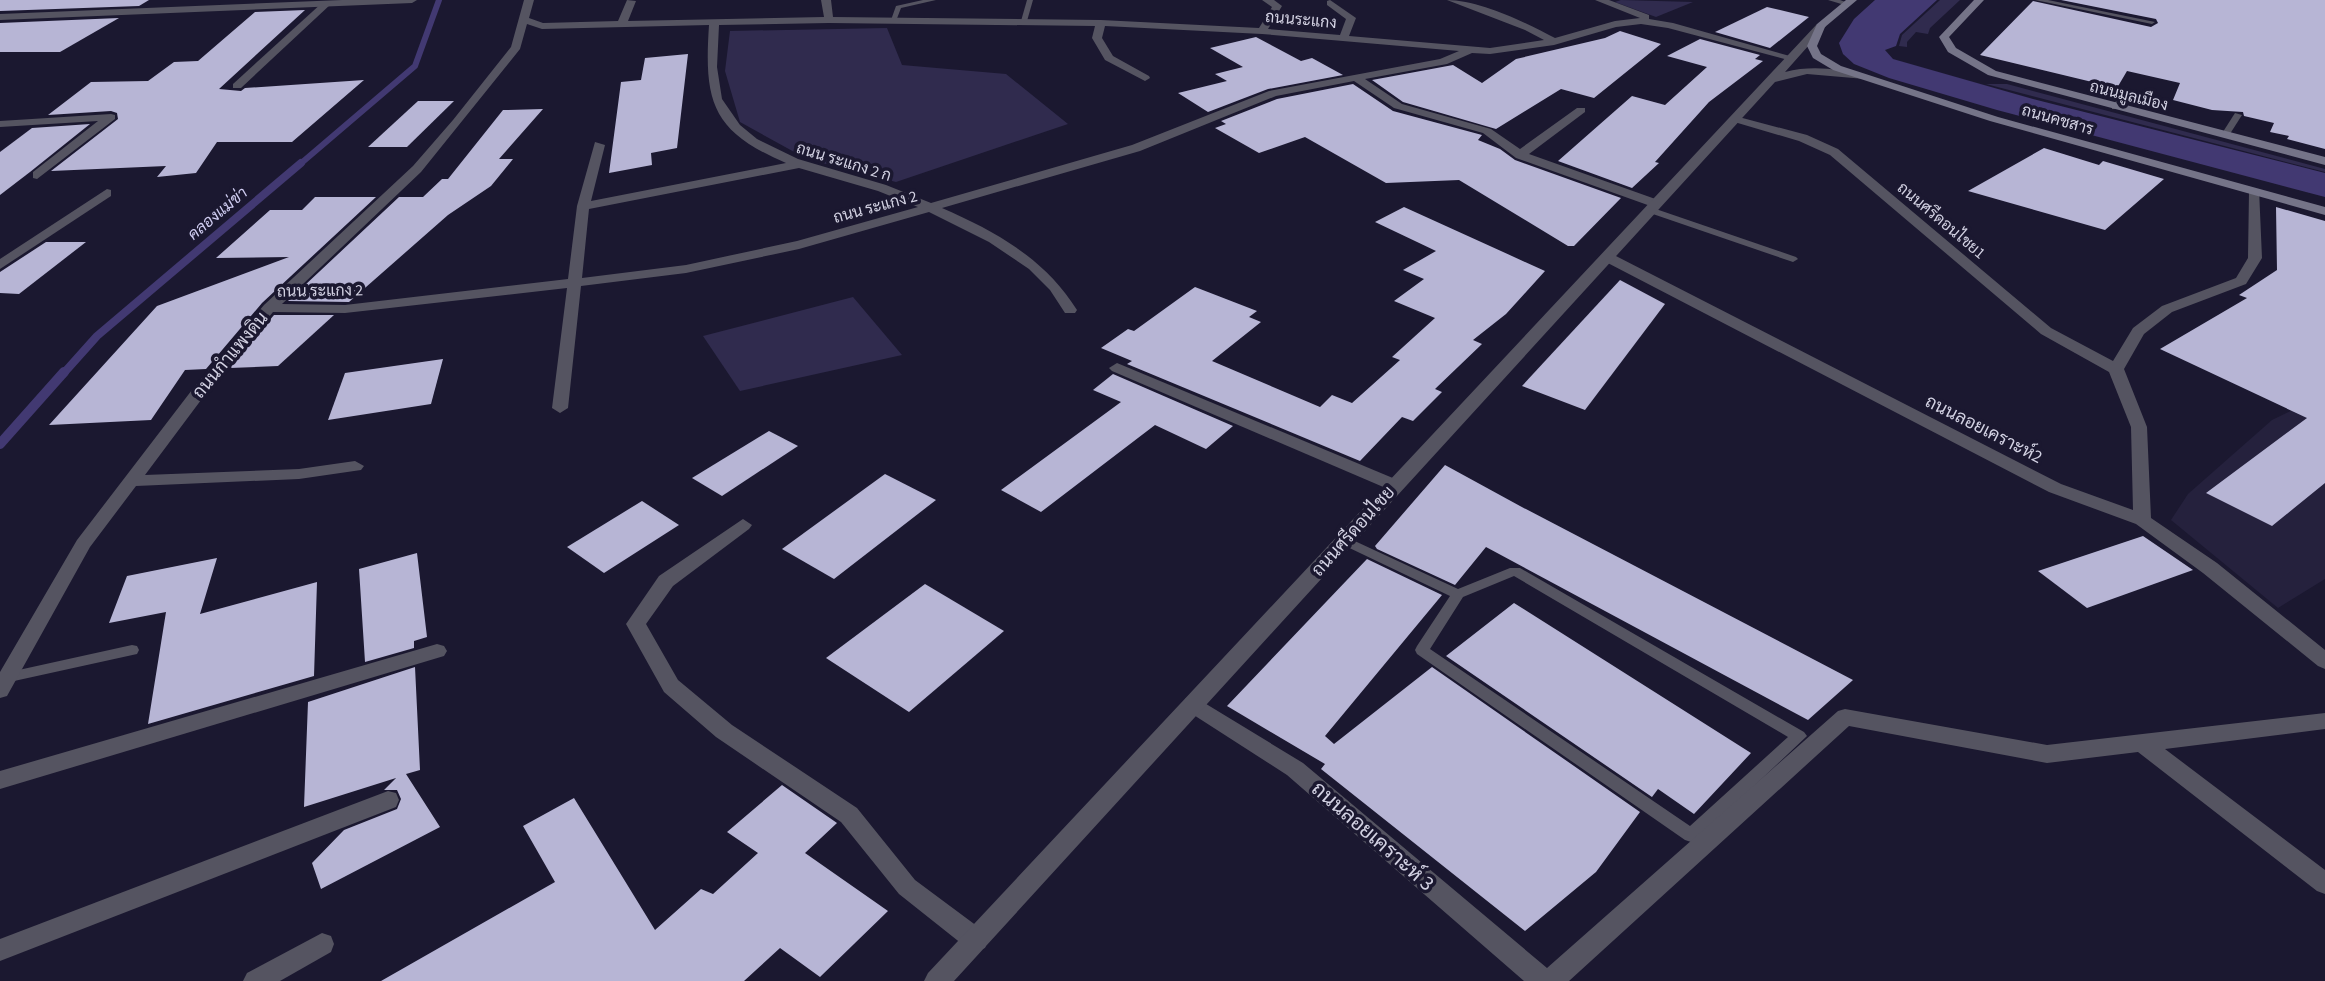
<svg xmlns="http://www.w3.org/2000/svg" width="2325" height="981" viewBox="0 0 2325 981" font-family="'Source Sans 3',Sarabun,sans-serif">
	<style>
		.built { fill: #25213d }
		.green { fill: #302b4e }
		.water { fill: #423972 }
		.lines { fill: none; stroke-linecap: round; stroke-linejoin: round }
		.stream-far2 { stroke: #423972; stroke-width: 6 }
		.stream-far1 { stroke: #423972; stroke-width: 8 }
		.stream { stroke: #423972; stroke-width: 10 }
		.building { fill: #b7b5d5 }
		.service { fill: #555461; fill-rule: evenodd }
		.minor { fill: #555461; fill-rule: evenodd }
		.tertiary { fill: #555461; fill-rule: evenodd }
		.secondary { fill: #757488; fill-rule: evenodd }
		.labels { text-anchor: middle; stroke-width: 7; stroke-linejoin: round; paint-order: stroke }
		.far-street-label { font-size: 16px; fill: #d2d1e2; stroke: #1b1830 }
		.far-water-label { font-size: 16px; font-style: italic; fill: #d0cdf1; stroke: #1b1830 }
		.street-label { font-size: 18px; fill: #d2d1e2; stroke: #1b1830 }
		.near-street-label { font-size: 21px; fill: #d2d1e2; stroke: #1b1830 }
	</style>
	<rect width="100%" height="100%" fill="#1b1830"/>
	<polygon class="built" points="2325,394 2325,579 2278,608 2171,520 2188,494 2272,420"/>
	<g class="green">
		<polygon points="1621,0 1693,2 1656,17 1615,2"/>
		<polygon points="1940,0 1960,0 1930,28 1928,34 1916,32 1907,42 1907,47 1899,46 1902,35"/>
		<polygon points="887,28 902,65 1006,74 1068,124 896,182 807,159 740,122 725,71 730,31"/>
		<polygon points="1986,84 2007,84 2325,169 2325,172"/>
		<polygon points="853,297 902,355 740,391 703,336"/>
	</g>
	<polygon class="water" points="1875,0 1937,0 1900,34 1896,46 1885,50 1893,59 2033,99 2325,173 2325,197 1997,110 1889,78 1854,64 1843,54 1839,43 1854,19"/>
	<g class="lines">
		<polyline class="stream-far2" points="299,165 415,66 439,0"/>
		<polyline class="stream-far1" points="63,374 97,336 301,163"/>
		<polyline class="stream" points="0,444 64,372"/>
	</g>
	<g class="building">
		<polygon points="0,0 149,0 139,6 0,11"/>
		<polygon points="2061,0 2325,0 2325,149 2287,139 2289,136 2270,132 2274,123 2244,116 2243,112 2212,110 2173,100 2180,83 2127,71 2117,88 1980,55 2033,1 2151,27 2158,23 2156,19"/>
		<polygon points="1767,7 1809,17 1770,48 1715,32"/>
		<polygon points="305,10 219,89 241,91 245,88 364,80 292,142 217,142 196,173 157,177 166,166 51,171 118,119 117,113 111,111 48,115 91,82 148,81 174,62 198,61 255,12"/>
		<polygon points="119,18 60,52 0,52 0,23"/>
		<polygon points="1620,31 1661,44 1594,98 1561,89 1496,129 1403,102 1372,80 1453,65 1482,83 1516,59 1605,38"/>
		<polygon points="1256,37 1301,61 1312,58 1343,75 1268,89 1208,112 1178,93 1227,81 1215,74 1243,67 1210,48"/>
		<polygon points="1700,39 1760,55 1755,59 1763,61 1709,102 1655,162 1659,163 1632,188 1558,161 1632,96 1665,105 1707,67 1667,56"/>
		<polygon points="688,54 677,148 651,153 652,165 609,173 621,82 641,80 645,58"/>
		<polygon points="1353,84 1393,111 1482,135 1478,140 1500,149 1515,160 1621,198 1574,246 1568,246 1459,180 1386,183 1305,137 1259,153 1215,128 1226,124 1221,121 1277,99"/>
		<polygon points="418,101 454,101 407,147 368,147"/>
		<polygon points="543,109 499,159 513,159 491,186 448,215 349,302 288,301 399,197 423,197 442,179 448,179 503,110"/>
		<polygon points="90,124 30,172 0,195 0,152 32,128"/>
		<polygon points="2044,148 2099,165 2103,161 2164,179 2105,230 1968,191"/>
		<polygon points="315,197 376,197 262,303 206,369 185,370 151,420 49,425 157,306 289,257 216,258 270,210 302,210"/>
		<polygon points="1404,207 1545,271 1506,314 1473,340 1482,344 1435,389 1442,392 1413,421 1402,417 1360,461 1127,364 1132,361 1101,348 1128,329 1134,331 1195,287 1257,311 1249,317 1261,322 1212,361 1320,407 1332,395 1352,403 1400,360 1392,357 1435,318 1394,301 1424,279 1403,270 1436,251 1375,222"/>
		<polygon points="2276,207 2325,221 2325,483 2272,526 2206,493 2307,418 2160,349 2247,298 2239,295 2277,270"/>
		<polygon points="46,242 86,242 19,294 0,293 0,272"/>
		<polygon points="1620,280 1665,304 1585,410 1522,386"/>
		<polygon points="274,315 334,315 278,366 230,368"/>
		<polygon points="443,359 431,404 328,420 345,373"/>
		<polygon points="1113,374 1233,426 1206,449 1155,425 1041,512 1001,490 1121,402 1093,390"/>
		<polygon points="769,431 798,446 722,496 692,478"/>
		<polygon points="1445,465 1520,506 1853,680 1808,720 1486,547 1455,585 1377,549 1375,546"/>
		<polygon points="885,474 936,500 834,579 782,549"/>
		<polygon points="642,501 679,525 604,573 567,547"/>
		<polygon points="2143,536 2193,570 2087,608 2038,571"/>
		<polygon points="417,553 427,637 414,641 414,648 365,662 359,569"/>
		<polygon points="217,558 200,614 317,582 314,676 148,724 166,612 109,623 127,576"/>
		<polygon points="1367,559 1442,595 1325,736 1334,744 1432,667 1640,812 1596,872 1525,931 1321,769 1325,764 1227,706"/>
		<polygon points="925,584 1004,631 909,712 826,658"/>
		<polygon points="1514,603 1751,753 1694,814 1658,789 1652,797 1446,656"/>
		<polygon points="415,667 420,770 406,774 440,827 321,889 312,863 344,830 397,809 401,799 397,790 384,790 396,778 304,807 308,702"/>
		<polygon points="782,785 837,823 805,853 888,911 820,977 780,948 744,981 381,981 555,882 523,826 574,798 655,930 701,889 713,894 758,853 727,832"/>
	</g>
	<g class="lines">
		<g class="service">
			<polygon points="923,0 936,0 901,8 896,21 891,20 896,6"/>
			<polygon points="1027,0 1033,0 1027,21 1024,23 1021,21"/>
			<polygon points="1828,0 1840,0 1851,4 1848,6"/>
			<polygon points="2035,0 2048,0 2155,22 2152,24"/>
			<polygon points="2124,94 2131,96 2118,109 2112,109 2112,105"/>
			<polygon points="2235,113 2242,115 2228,137 2222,137 2221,135"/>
			<polygon points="1650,207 1796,257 1798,259 1793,262 1790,261 1647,212 1645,210"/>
			<path d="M1344,536L1458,589L1510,568H1520L1804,732L1807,736L1697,840L1691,842L1685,840L1417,654L1415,650L1417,646L1450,596L1339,543L1338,540ZM1514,576L1788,737L1690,826L1430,649L1463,597Z"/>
			<polygon points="132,645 137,646 139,650 137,654 5,683 0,682 0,674 5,673"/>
		</g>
		<g class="minor">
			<path d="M524,0H534L529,18L543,23L618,21L627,0L636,1L628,21L824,17L821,0H831L833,17L1101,20L1259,28L1272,7L1262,0H1274L1282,6L1268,29L1340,35L1346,19L1327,5V1L1330,0L1356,18L1349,36L1490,48L1544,40L1525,30L1447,0C1480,0 1527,23 1555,38L1615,21L1640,18L1595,0H1609L1649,15V19L1673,23L1797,58L1792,61L1668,28L1641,24L1616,27L1554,45L1490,54L1472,53L1447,64L1365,79L1402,104L1491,129L1520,149L1577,108H1585V112L1529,154L1661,201L1662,204L1656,208L1516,158L1483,133L1394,108L1354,81L1276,96L1140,151L942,208C997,232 1045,259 1077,310L1075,313H1065L1050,290L1029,269L989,242L929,212L799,249L686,273L581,286L568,408L560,413L552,408L567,288L345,313L273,312L207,392L145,475L299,469L355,461L364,466L361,470L299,479L136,486L90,547L7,696L0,698V672L77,540L195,386L264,305L413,166L453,120L511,47ZM829,23L1095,26L1092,38L1105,60L1145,81L1150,78L1149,76L1113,56L1102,38L1105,26L1262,34L1459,51L1440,59L1269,91L1132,145L931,203L886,185L798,159L757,139L740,125L722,99L717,67L719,25ZM527,24L542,29L709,25C704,101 711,131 786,163L591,201L605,145L595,142L577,206L568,279L345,305L282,304L421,172L520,49ZM799,168L878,191L918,207L797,241L686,265L582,278L589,209Z"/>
			<polygon points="323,2 331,4 241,88 233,88 233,84"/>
			<polygon points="111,114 115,115 115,119 37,179 33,178 33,172 98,121 0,127 0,121"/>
			<polygon points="1735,116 1807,135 1838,149 2051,328 2113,361 2133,328 2162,306 2236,278 2248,258 2249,192 2259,189 2262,258 2246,284 2172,312 2144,334 2124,369 2147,427 2151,518 2217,563 2325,650 2325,669 2318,666 2203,573 2136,524 2049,492 1602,260 1602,254 1612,254 2061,484 2133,510 2131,427 2109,372 2041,334 1830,155 1799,141 1731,121 1729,119"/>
			<polygon points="107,189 111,190 111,196 0,269 0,259"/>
			<polygon points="1117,363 1400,481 1403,485 1394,491 1388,489 1112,371 1109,368"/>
			<polygon points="743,519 752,525 749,529 673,586 646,624 678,680 732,725 857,808 915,880 985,932 988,940 985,948 976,951 967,948 899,894 841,822 716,737 664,692 626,624 659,576"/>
			<polygon points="437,644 444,646 447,651 444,656 0,789 0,771"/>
			<polygon points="1193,696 1303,763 1547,968 1838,711 1845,709 2047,745 2325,713 2325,729 2165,749 2325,870 2325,894 2317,891 2138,752 2047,763 1849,726 1569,981 1524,981 1287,775 1186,710 1183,704 1186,698"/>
			<polygon points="388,791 396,793 399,800 396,807 0,961 0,939"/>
			<polygon points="322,933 331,936 334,944 331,952 280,981 243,981 247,973"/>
		</g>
		<g class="tertiary">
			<polygon points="342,0 417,0 412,3 0,20 0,14"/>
			<path d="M1817,24L1826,26L1785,72C1812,65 1838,69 1865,75V79L1807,74L1775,82L954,981H924L928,973Z"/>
		</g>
		<g class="secondary">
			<polygon points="1846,0 1857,0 1825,27 1817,46 1821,54 1841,66 1998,117 2325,207 2325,215 1990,121 1833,70 1813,58 1807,46 1817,24"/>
			<polygon points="1974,0 1984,0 1949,37 1956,48 1996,71 2325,157 2325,165 1988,75 1948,52 1939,37"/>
		</g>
	</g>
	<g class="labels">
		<g class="far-street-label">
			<text transform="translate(1301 19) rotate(5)" y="6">ถนนระแกง</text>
			<text transform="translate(2129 95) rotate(14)" y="6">ถนนมูลเมือง</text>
			<text transform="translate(2058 119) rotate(16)" y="6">ถนนคชสาร</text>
			<text transform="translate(844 161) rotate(17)" y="6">ถนน ระแกง 2 ก</text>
			<text transform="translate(875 206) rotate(-15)" y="6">ถนน ระแกง 2</text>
			<text transform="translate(1942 220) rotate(40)" y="6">ถนนศรีดอนไชย1</text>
			<text transform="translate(320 290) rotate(-1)" y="6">ถนน ระแกง 2</text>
		</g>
		<g class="far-water-label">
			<text transform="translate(217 213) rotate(-40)" y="6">คลองแม่ข่า</text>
		</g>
		<g class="street-label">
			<text transform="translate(230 355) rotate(-50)" y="6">ถนนกำแพงดิน</text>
			<text transform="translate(1984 429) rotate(27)" y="6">ถนนลอยเคราะห์2</text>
			<text transform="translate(1353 531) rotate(-48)" y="6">ถนนศรีดอนไชย</text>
		</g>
		<g class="near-street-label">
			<text transform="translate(1373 836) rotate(41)" y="7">ถนนลอยเคราะห์ 3</text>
		</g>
	</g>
</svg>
